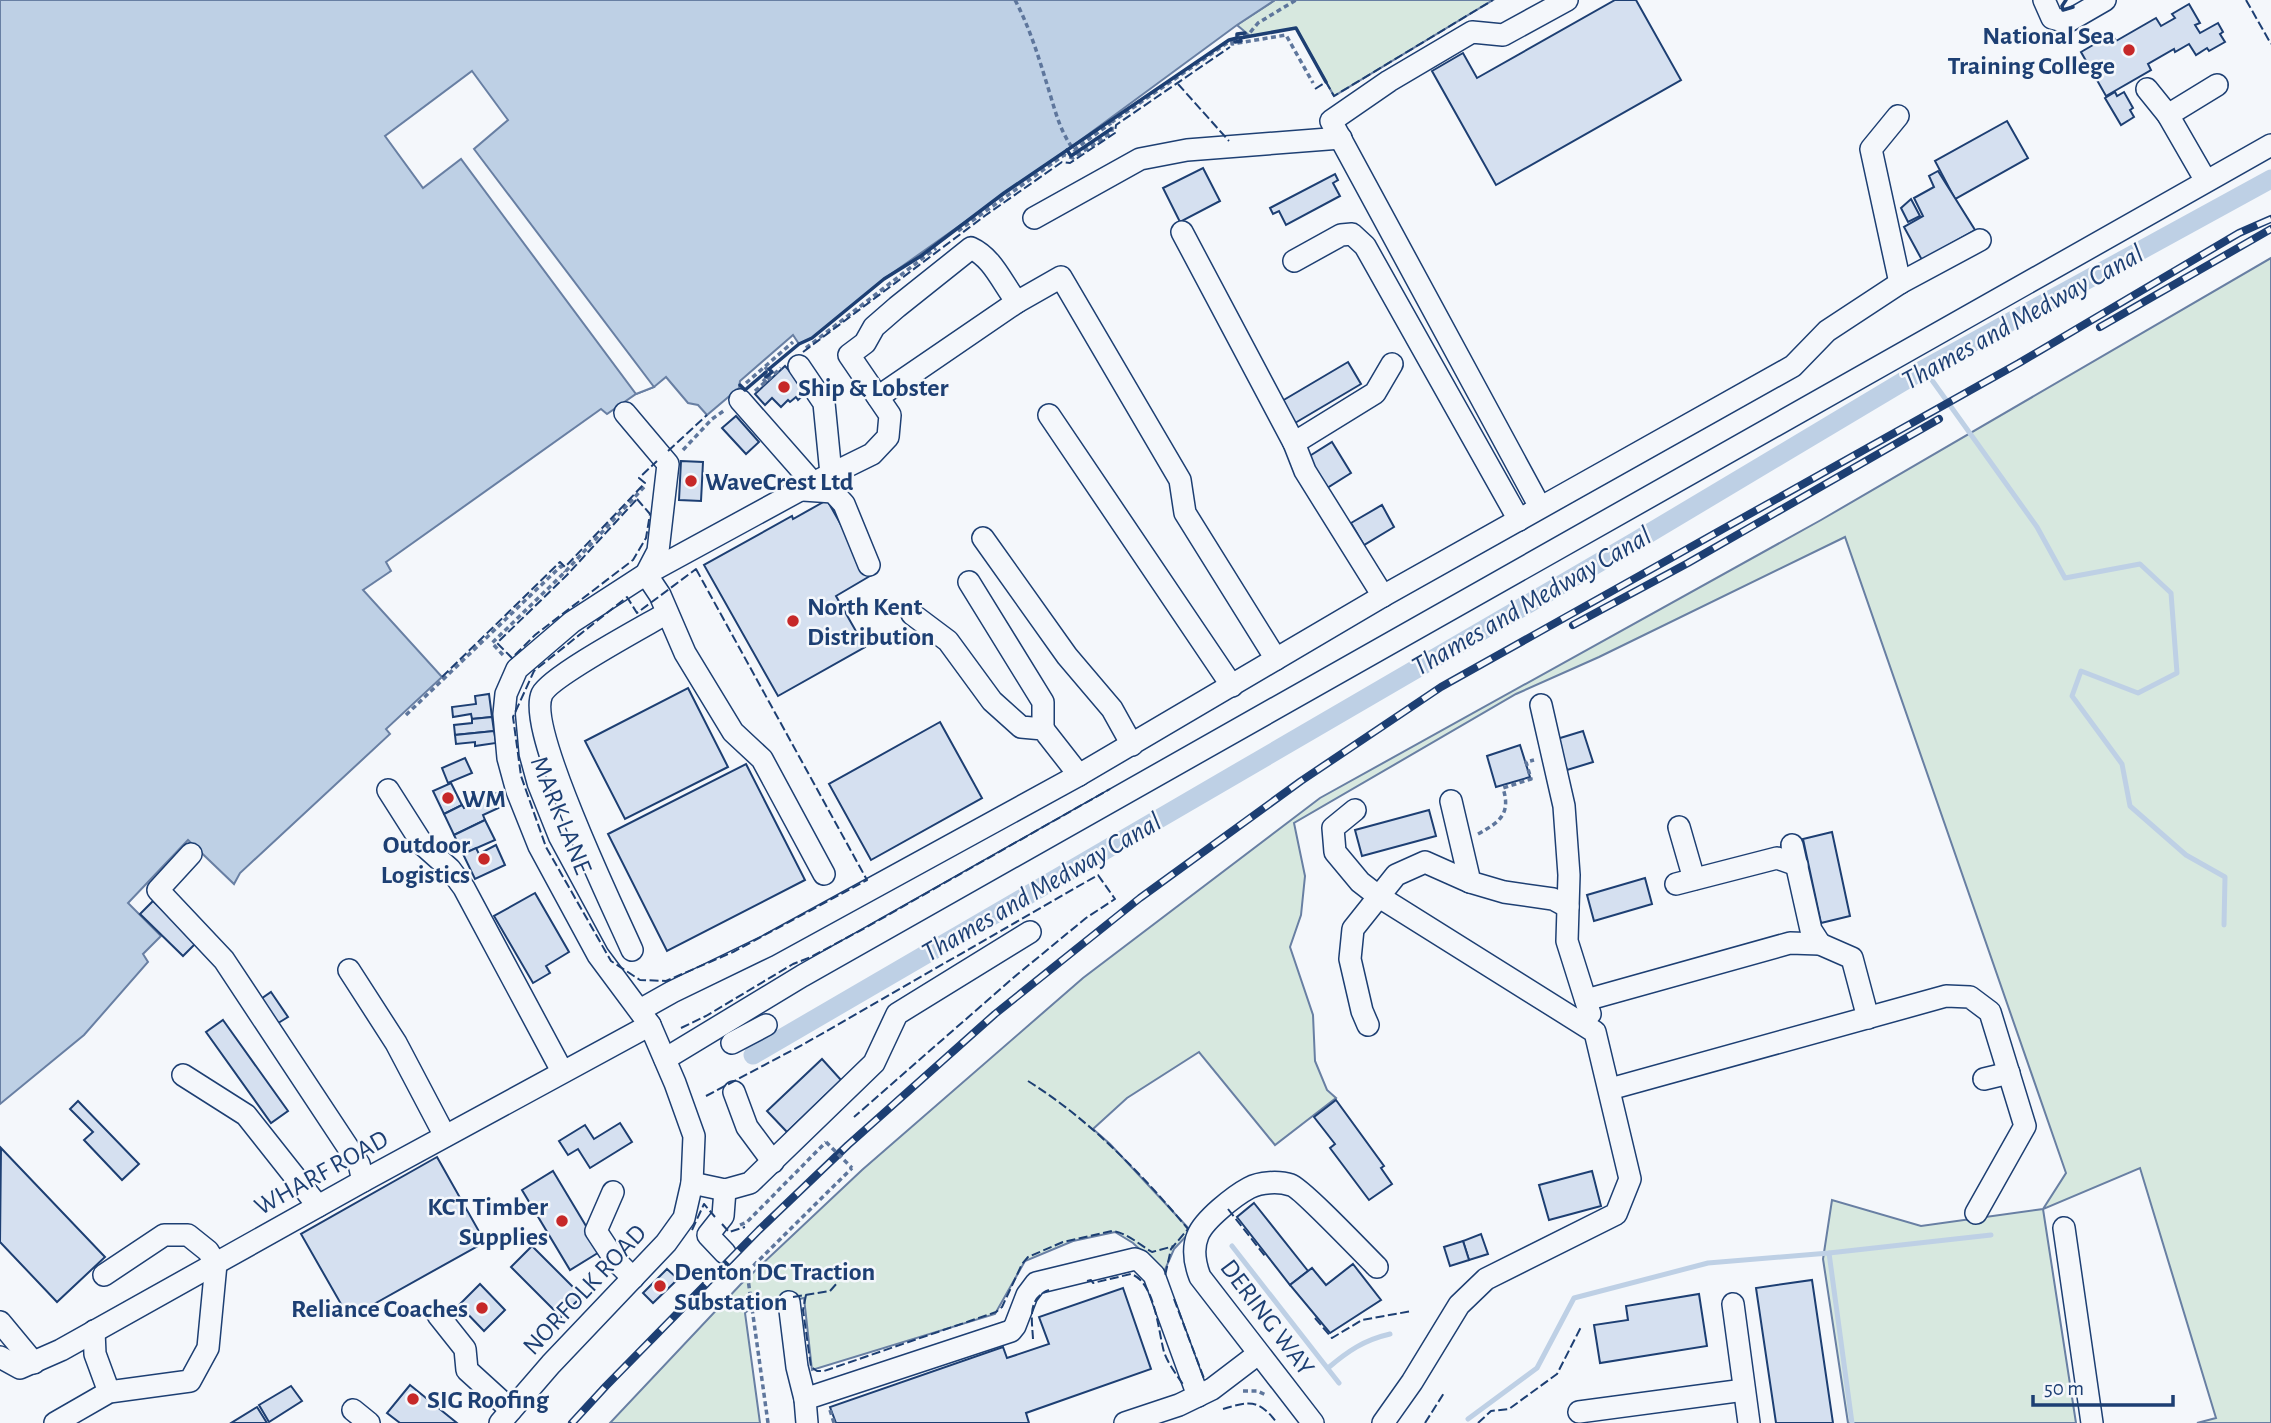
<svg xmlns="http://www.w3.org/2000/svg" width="2271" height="1423" viewBox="0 0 2271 1423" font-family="'Alegreya Sans',sans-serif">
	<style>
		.green { fill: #d7e8df; stroke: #687fa3; stroke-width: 2 }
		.water { fill: #bed0e5; stroke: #687fa3; stroke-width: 2 }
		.pier { fill: #f4f7fb; stroke: #687fa3; stroke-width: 2 }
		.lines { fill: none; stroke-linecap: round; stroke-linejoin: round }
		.stream { stroke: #bed0e5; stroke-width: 5 }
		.canal { stroke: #bed0e5; stroke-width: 19 }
		.building { fill: #d5e0f0; stroke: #1d3f73; stroke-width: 2 }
		.minor-casing { stroke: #1d3f73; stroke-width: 24 }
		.path { stroke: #5e769c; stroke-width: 3.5; stroke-dasharray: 5 3.5; stroke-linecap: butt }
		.minor { stroke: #f4f7fb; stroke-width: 21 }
		.rail-casing { stroke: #1d3f73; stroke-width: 8 }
		.rail { stroke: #f4f7fb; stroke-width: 5; stroke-dasharray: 16; stroke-linecap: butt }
		.path-bridge { stroke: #5e769c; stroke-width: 3.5; stroke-dasharray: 5 3.5; stroke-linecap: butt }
		.fence { stroke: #1d3f73; stroke-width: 2; stroke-dasharray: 9 3.5; stroke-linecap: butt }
		.wall { stroke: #1d3f73; stroke-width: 3.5 }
		.poi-dot { fill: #c62828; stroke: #f4f7fb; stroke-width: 2.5 }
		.labels { text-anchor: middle; stroke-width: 5; stroke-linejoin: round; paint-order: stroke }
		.poi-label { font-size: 26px; font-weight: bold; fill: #1d3f73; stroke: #f4f7fb; text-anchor: start }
		.street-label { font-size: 26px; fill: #1d3f73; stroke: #f4f7fb }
		.water-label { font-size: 28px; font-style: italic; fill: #1d3f73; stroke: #f4f7fb }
	</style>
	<rect width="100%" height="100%" fill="#f4f7fb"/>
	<g class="green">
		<polygon points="1275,0 1493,0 1334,96 1296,28 1250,36 1237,25"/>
		<polygon points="2271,258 2271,1423 2197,1423 2216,1418 2140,1168 2043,1209 2076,1423 1848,1423 1823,1259 1832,1200 1921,1226 2043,1209 2066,1173 1845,537 1599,657 1516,694 1294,823 1305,876 1301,915 1290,947 1313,1015 1315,1061 1327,1090 1336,1098 1275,1145 1199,1052 1127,1098 1093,1129 1110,1144 1191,1231 1174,1249 1164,1272 1133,1243 1115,1232 1073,1241 1025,1261 995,1314 812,1370 804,1298 762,1307 760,1300 745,1313 760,1423 610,1423 741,1284 862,1170 1083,978 1320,798 1821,520"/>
	</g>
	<polygon class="water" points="0,0 1275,0 1237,25 1067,150 884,279 812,338 799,344 793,335 740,381 739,388 707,415 698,405 688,403 666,377 654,387 636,394 607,414 601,409 386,562 391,571 363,590 442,677 386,729 390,734 240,873 234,884 188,840 128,903 161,936 143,954 148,962 84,1035 0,1104"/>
	<polygon class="pier" points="472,71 508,120 474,149 654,387 636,394 461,159 423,188 385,136"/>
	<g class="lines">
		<g class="stream">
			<polyline points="1924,369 2037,527 2065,578 2140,564 2171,593 2177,673 2138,693 2081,671 2072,696 2122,764 2130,806 2186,855 2225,877 2224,925"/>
			<polyline points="1232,1246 1339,1383"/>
			<polyline points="1829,1253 1852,1423"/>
			<path d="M1328,1368C1348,1351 1364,1340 1390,1334"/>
			<polyline points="1468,1419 1537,1368 1574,1298 1708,1263 1829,1253 1991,1235"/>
		</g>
		<polyline class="canal" points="753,1055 1636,541 1924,369 2271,179"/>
	</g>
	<g class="building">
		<polygon points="1615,0 1636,0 1681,80 1496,185 1432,71 1463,53 1477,78"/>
		<polygon points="2189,4 2200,23 2195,25 2200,33 2218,23 2223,32 2220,34 2225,42 2209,51 2207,48 2196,55 2189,44 2175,52 2174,49 2148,64 2151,70 2106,96 2081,52 2112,34 2116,41 2156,18 2161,26 2175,18 2172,14"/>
		<polygon points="2115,92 2117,96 2124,92 2133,108 2130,110 2134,117 2121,125 2105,98"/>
		<polygon points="2007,121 2028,158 1955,199 1935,161"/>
		<polygon points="1203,168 1220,201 1180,222 1163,188"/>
		<polygon points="1938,171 1975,230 1922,260 1904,227 1923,216 1914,198 1934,187 1929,176"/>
		<polygon points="1335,174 1338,180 1333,183 1340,196 1286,225 1279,211 1273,214 1270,208"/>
		<polygon points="1911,199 1920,216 1908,222 1901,208"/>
		<polygon points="1348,362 1361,384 1295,423 1282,401"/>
		<polygon points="785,366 808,391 798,400 796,397 790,402 788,400 781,407 772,398 765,405 755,394"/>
		<polygon points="736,416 759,442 746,454 722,428"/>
		<polygon points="1332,442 1351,473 1327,488 1308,457"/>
		<polygon points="681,461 703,462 701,501 679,500"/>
		<polygon points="827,500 870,576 836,596 865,647 778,696 704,565 792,516 793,519"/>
		<polygon points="1382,505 1394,527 1364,545 1351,523"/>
		<polygon points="688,688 728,767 625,819 585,741"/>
		<polygon points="489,694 492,717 472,719 471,714 453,717 452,707 476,704 475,696"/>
		<polygon points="492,717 494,731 455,735 454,725 472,723 472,719"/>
		<polygon points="940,722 982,798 871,860 829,784"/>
		<polygon points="494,731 496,743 475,746 475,742 456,744 455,735"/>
		<polygon points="1583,731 1593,762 1567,770 1557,739"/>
		<polygon points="1520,745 1530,777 1496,787 1487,756"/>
		<polygon points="465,758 472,773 448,783 442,768"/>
		<polygon points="746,764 805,880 667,951 608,834"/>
		<polygon points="451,783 462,805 444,814 433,791"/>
		<polygon points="499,792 505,805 483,815 485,820 454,835 444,814 462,805 464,808"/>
		<polygon points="1429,810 1436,836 1362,856 1355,830"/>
		<polygon points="485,820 495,840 463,854 454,835"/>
		<polygon points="1832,832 1850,916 1821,923 1803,839"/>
		<polygon points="496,845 505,865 475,879 463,854 476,848 479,854"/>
		<polygon points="1645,878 1652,904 1594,921 1587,895"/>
		<polygon points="535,893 569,952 546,966 550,973 533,983 494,916"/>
		<polygon points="153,901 196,943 183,956 140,914"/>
		<polygon points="271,992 288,1017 275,1025 258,1001"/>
		<polygon points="223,1020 288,1111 271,1123 206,1032"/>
		<polygon points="822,1059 841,1080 787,1132 767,1111"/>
		<polygon points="1336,1100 1384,1166 1381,1168 1392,1184 1369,1200 1330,1148 1335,1144 1314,1117"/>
		<polygon points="78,1101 139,1164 122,1180 84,1140 93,1132 70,1109"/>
		<polygon points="620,1123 632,1142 590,1168 578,1149 568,1155 559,1141 585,1125 594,1139"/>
		<polygon points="1,1148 105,1257 57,1302 0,1242"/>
		<polygon points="437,1157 485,1242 349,1318 301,1234"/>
		<polygon points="553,1171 601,1251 570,1270 522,1190"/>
		<polygon points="1592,1171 1601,1206 1549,1220 1539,1185"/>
		<polygon points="1254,1203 1308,1271 1290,1285 1237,1217"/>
		<polygon points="1481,1234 1488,1254 1469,1260 1463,1241"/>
		<polygon points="1463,1241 1469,1260 1450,1266 1444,1247"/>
		<polygon points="532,1246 582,1296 561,1317 511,1267"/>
		<polygon points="1353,1264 1381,1300 1330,1333 1290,1285 1312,1268 1326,1285"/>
		<polygon points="667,1269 678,1279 653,1303 643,1293"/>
		<polygon points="1812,1280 1833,1423 1776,1423 1756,1288"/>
		<polygon points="480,1284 505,1310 484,1331 459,1305"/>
		<polygon points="1123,1288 1151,1369 1026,1413 1029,1423 836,1423 830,1407 1003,1347 1007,1358 1049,1344 1039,1317"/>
		<polygon points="1699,1294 1707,1346 1600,1363 1594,1325 1628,1320 1626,1306"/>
		<polygon points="410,1385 457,1423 400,1423 387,1413"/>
		<polygon points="291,1386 302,1401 269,1422 259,1405"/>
		<polygon points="257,1407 267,1423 231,1423"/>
	</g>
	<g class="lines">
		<defs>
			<g id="minor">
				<polyline points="2044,0 2052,18 2067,22 2105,0"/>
				<polyline points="2147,89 2168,115 2206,181"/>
				<polyline points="2168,115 2217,85"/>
				<polyline points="1898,116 1871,149 1900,283"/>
				<polyline points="1034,218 1140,159 1187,150 1341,138"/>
				<polyline points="1182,232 1294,443 1305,471 1383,596"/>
				<polyline points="1294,261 1341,235 1352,234 1365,246 1519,520"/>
				<polyline points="799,366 824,403 831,474"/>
				<polyline points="878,397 1017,302 1061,277 1180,480 1185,513 1276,659"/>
				<polyline points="740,400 813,483 646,574 660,595 685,653 733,732 762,759 824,874"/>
				<polyline points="1049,415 1232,686"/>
				<polyline points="1294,443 1375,393 1392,364"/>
				<path d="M813,483L872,454L888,437L890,415L849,355L865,343L874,327L897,307L971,248C993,258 1002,283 1017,302"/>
				<polyline points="803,490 833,492 844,504 869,565"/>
				<polyline points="1540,507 1331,121 1389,81 1472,32 1503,35 1567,0"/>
				<polyline points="983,538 1067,656 1112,709 1132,745"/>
				<polyline points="969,582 1043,702 1043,729"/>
				<polyline points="912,614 948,641 992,701 1021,727 1043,729 1079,775"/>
				<polyline points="1541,705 1564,806 1569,875 1567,941 1590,1014"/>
				<polyline points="388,790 423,845 450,869 464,888 562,1071"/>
				<polyline points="1451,801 1470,882 1504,892 1553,899 1568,907"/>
				<polyline points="1355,810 1333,828 1335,852 1360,882 1378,896 1595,1032 1630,1179 1616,1214 1486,1279 1459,1305 1412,1382 1383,1423"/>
				<polyline points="1679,827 1694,879"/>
				<polyline points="1792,845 1811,930 1820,944"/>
				<polyline points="191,854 158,890 224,960 359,1164 363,1181"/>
				<polyline points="1676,884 1777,858 1797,865"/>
				<path d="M632,950C614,909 526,729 542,694C551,676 645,626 667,613"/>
				<polyline points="349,970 396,1043 445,1136"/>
				<polyline points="1586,1000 1790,943 1820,944 1852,958 1868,1018"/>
				<polyline points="640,1010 672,992 767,946 1079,775 1383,596 1793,366 1827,331 1900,283 1980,240"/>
				<polyline points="1368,1025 1362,1011 1350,959 1353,929 1396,875 1425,862 1470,882"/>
				<polyline points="732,1043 766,1025"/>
				<polyline points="665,1059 802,976 2271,145"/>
				<polyline points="183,1075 246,1115 318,1206"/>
				<polyline points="1984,1079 2009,1073"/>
				<polyline points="1610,1089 1946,996 1970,997 1990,1012 2025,1126 1976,1213"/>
				<polyline points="734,1092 747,1127 773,1162"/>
				<polyline points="692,1183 725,1190 750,1183 874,1063 897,1014 1030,932"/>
				<polyline points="613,1192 596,1231 615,1260 633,1278"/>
				<polyline points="2064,1228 2092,1423"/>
				<polyline points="725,1253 708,1235 723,1216 725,1190"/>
				<polyline points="789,1302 797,1367 805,1399"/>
				<polyline points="1733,1304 1749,1423"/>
				<polyline points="438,1315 465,1349 467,1370 511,1410"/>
				<polyline points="0,1322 34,1363"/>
				<polyline points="94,1331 95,1354 109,1392"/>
				<polyline points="0,1357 20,1368 61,1350 363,1181 650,1025"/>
				<polyline points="353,1410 369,1423"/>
				<polyline points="1579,1412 1744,1390"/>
				<polyline points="55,1423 109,1392 190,1381 208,1348 216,1264 208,1251 188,1235 164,1235 104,1275"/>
				<polyline points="500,1423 551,1364 666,1243 684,1218 692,1183 694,1136 675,1083 650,1025 598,955 539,846 517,791 508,758 504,714 506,694 517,669 572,622 646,574 658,551 668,464 625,413"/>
				<polyline points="807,1423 805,1399 1011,1331 1015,1326 1027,1295 1036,1283 1135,1259 1140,1261 1154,1275 1198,1396"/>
				<polyline points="1125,1423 1179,1405 1212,1389 1258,1354"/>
				<path d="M1313,1423L1200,1277C1195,1264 1192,1249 1198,1235C1204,1220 1234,1196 1249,1188C1260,1182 1279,1181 1291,1185C1301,1188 1364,1254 1377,1267"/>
			</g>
		</defs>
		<use href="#minor" class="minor-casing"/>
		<g class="path">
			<path d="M1015,0C1031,30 1040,62 1050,94C1056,114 1061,133 1074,150L1111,123"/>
			<polyline points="1232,41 1232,44 1286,35 1313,83"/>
			<polyline points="958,231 1064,155 1073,158 1112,132 1112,122 1230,41 1239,40 1239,36 1248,35 1258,23 1296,0"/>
			<polyline points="806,348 936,248"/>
			<polyline points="765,367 769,372 762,378 767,383"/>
			<polyline points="746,383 793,342"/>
			<polyline points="755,391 781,368"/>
			<polyline points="683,450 712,419 725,410"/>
			<polyline points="503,655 492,643 565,572 644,487"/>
			<polyline points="406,715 561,566 565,572"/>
			<path d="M1478,834C1500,822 1511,814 1503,788L1531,779L1526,762L1534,760"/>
			<polyline points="740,1225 747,1222 826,1142"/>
			<polyline points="1243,1391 1257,1391 1266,1395"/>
			<polyline points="830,1410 834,1423"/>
			<polyline points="768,1423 747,1272 852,1168"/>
		</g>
		<use href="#minor" class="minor"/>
		<defs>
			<g id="rail">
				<polyline points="2100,327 2271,229"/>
				<polyline points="1573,625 1688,563 1939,419"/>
				<polyline points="572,1423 606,1386 759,1230 848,1145 995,1014 1140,898 1301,781 1441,687 2019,363 2239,233 2271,219"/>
			</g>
		</defs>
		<use href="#rail" class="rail-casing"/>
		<use href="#rail" class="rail"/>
		<polyline class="path-bridge" points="826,1142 852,1168"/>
		<g class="fence">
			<polyline points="2246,0 2271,44"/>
			<polyline points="1178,84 1229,141"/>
			<polyline points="1315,89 1326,82 1334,96 1493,0"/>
			<polyline points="803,352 986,215 1062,162 1070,163 1115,133 1116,125 1230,47"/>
			<polyline points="668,451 707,415"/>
			<polygon points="637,499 650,514 646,538 633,560 535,635 512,658 497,643 567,575"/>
			<polygon points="696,569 867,880 733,952 666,981 640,980 611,961 546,847 521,776 513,717 534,671 627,597 637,613"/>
			<polyline points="442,677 560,562 565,567 645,483 639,478 657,461"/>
			<polyline points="681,1028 706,1016 793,964 811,957 865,928 1110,789"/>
			<path d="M1028,1081C1090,1120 1141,1173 1188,1229L1171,1249L1165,1276"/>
			<polyline points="706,1096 804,1044 1098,875 1115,899 1086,918 1013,978 854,1117"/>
			<polyline points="1228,1209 1265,1256"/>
			<polyline points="722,1224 729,1232 745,1227"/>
			<polyline points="692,1230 704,1204 715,1217"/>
			<path d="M1087,1281L1091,1280L1093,1283L1131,1274C1155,1282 1158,1330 1164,1352C1168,1364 1177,1375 1184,1386"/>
			<path d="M806,1295L803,1310L811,1367L817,1371H824L996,1312L1002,1307L1022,1264L1028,1257L1063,1242L1112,1231C1126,1232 1140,1245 1152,1252L1174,1246"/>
			<polyline points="793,1297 830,1291 846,1273"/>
			<polyline points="1174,1299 1205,1381"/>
			<polyline points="1315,1318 1332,1338 1362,1320 1412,1311"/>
			<path d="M1033,1339C1032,1319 1027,1298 1049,1290"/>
			<path d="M1223,1409C1250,1401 1259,1399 1277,1423"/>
			<polyline points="1425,1423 1444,1393"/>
			<polyline points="1478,1423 1491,1411 1509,1409 1557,1374 1581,1327"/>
		</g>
		<g class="wall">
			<polyline points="2066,0 2062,6 2063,10 2073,7"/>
			<polyline points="1235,42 1241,41 1240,38 1296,28 1326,82"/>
			<polyline points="1067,150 1071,156 1111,129"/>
			<polyline points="766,377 772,372 769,369 799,344 812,338 884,279 921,256 1004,193 1229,40 1237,38 1237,34 1245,33"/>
			<polyline points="740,385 745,390 766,372"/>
		</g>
	</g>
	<g class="poi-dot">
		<circle cx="2129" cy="50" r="7"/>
		<circle cx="784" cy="387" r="7"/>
		<circle cx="691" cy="481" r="7"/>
		<circle cx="793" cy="621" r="7"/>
		<circle cx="448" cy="798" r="7"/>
		<circle cx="484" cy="859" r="7"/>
		<circle cx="562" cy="1221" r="7"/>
		<circle cx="660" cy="1286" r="7"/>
		<circle cx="482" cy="1308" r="7"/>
		<circle cx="413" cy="1399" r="7"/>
	</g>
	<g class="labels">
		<g class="poi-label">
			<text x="2115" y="44" text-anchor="end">National Sea<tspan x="2115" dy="30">Training College</tspan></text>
			<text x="798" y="396">Ship &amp; Lobster</text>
			<text x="705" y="490">WaveCrest Ltd</text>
			<text x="807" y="615">North Kent<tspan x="807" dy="30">Distribution</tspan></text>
			<text x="462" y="807">WM</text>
			<text x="470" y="853" text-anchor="end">Outdoor<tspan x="470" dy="30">Logistics</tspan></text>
			<text x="548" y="1215" text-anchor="end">KCT Timber<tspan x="548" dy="30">Supplies</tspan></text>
			<text x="674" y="1280">Denton DC Traction<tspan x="674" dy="30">Substation</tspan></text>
			<text x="468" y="1317" text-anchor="end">Reliance Coaches</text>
			<text x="427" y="1408">SIG Roofing</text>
		</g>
		<g class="street-label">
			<text transform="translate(562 815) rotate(68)" y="9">MARK LANE</text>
			<text transform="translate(321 1172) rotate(-29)" y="9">WHARF ROAD</text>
			<text transform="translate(584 1289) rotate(-47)" y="9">NORFOLK ROAD</text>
			<text transform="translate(1268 1317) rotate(53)" y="9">DERING WAY</text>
		</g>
		<g class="water-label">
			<text transform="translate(2022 316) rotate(-29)" y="10">Thames and Medway Canal</text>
			<text transform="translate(1531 600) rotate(-30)" y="10">Thames and Medway Canal</text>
			<text transform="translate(1041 886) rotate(-30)" y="10">Thames and Medway Canal</text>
		</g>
	</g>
	<path d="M2033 1395v10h140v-10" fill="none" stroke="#1d3f73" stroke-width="3.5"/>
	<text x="2044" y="1395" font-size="21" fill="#1d3f73" stroke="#f4f7fb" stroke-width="5" paint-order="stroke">50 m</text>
</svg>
